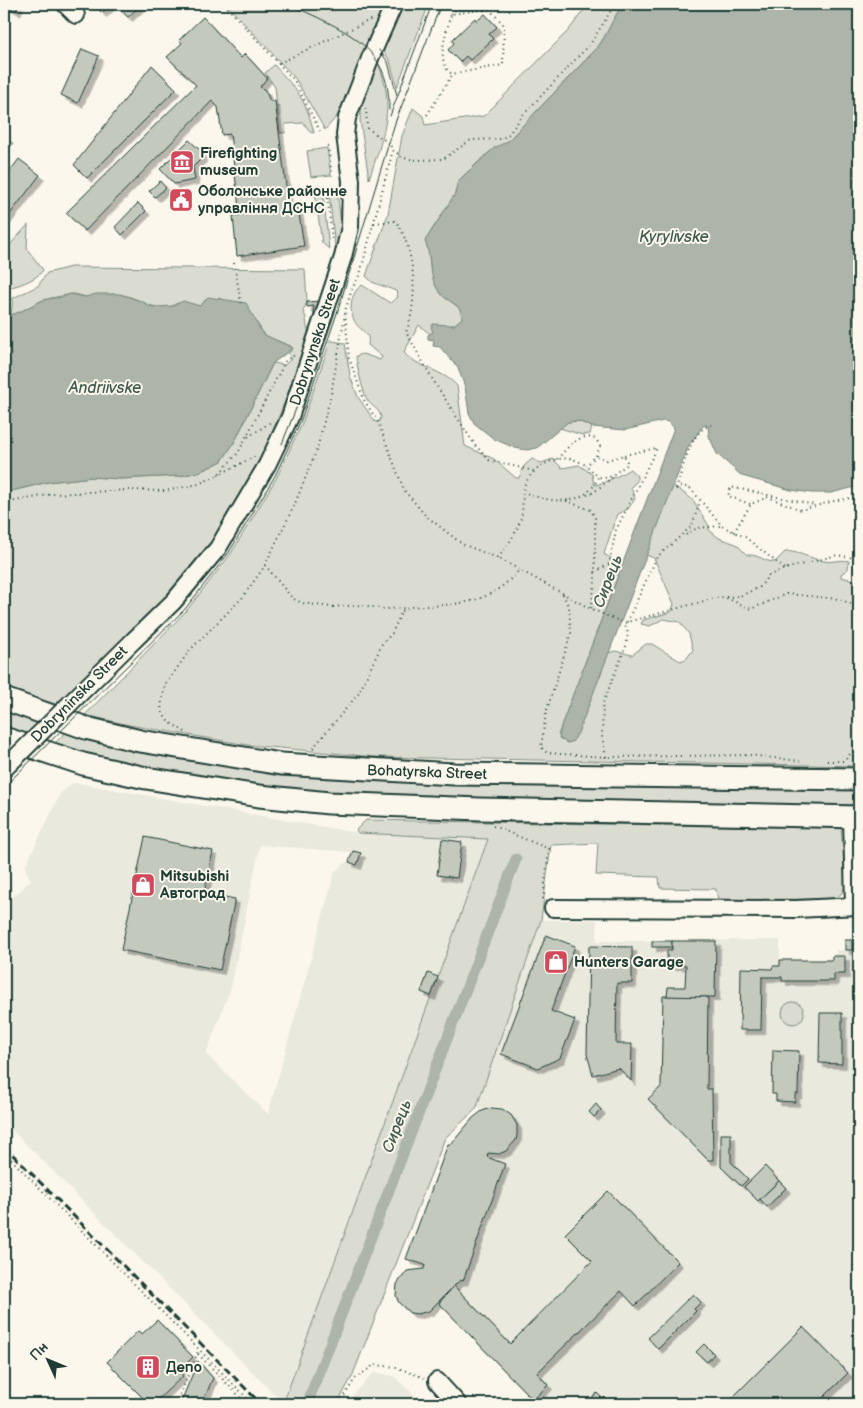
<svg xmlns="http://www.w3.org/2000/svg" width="863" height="1408" viewBox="0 0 863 1408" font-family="'Balsamiq Sans',sans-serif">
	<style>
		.built { fill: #eae9de; fill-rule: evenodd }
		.green { fill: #dbdcd1; stroke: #7d8c82 }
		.water { fill: #adb4aa; stroke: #74847b }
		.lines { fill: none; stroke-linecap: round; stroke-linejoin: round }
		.canal { stroke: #adb4aa; stroke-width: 11 }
		.building { fill: #c4c9be; stroke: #1f3d34; filter: url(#shadow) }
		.minor-casing { stroke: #1f3d34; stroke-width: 20 }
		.major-casing { stroke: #1f3d34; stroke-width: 25 }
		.path { stroke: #1f3d34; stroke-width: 2; stroke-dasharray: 1 4; stroke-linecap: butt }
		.minor { stroke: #fbf7ec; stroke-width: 16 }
		.major { stroke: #fbf7ec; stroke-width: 21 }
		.tram { stroke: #1f3d34; stroke-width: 1 }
		.rail { stroke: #1f3d34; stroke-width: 3; stroke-dasharray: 8 4; stroke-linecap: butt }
		.minor-bridge-casing { stroke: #1f3d34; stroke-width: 20; stroke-linecap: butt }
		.minor-bridge { stroke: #fbf7ec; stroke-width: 16 }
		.labels { text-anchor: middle; stroke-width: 4; stroke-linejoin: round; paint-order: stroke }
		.poi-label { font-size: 15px; font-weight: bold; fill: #1f3d34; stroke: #fbf7ec; text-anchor: start }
		.street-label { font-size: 15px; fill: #1f3d34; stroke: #fbf7ec }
		.water-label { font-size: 16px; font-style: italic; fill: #425b52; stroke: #fbf7ec }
	</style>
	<defs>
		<filter id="shadow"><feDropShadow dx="4.5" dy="4.5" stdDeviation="0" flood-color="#0004"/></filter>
	</defs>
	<rect width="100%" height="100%" fill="#fbf7ec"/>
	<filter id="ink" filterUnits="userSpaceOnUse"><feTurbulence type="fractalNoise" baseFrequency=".02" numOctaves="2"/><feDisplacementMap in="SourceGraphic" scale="10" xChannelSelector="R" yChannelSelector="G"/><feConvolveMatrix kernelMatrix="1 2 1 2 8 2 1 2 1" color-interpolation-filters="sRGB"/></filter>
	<g filter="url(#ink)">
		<g class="built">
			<path d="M77,783L358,833L488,838L283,1403L4,1122V902L6,904L31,880L26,870V865L60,794L71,784ZM260,845L351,852L349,860L335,871L268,1114L206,1054L231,987Z"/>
			<polygon points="541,920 597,920 597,941 780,940 780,960 832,960 832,956 836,956 836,950 845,950 845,940 859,940 859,1404 551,1404 540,1393 533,1400 439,1303 429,1311 418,1314 410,1313 399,1303 396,1292 398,1280 407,1271 424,1269 424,1265 406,1259 448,1144 451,1144 482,1111 502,1107 476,1109"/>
			<polygon points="374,1372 394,1376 423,1404 345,1404"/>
		</g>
		<g class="green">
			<polygon points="226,4 388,4 337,116 325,130 295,78"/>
			<polygon points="415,4 429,4 397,87 390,61 382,49 401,6"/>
			<polygon points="464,4 487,4 483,8 458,10"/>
			<path d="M588,4H624C612,18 608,35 596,49L508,141L487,154L458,181L455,194L425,241L429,251L430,269L449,300L462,310V318L459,322L430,334L419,325L404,352C409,364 444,370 457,386L465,446L494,459L516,478H519L524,466L532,459L541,463L553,459L562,468L579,465L592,474L594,484L596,485C608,481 619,476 630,469L637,476V481L631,487L635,499L628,509L617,514L604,554L622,565L558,735L575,738L608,653L615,651L632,655L646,644H652L680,661L686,659L693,650L689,634L680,622L663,619L650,626L641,624L643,620L671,612L674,604L654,558L646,555L673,485L693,500L709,526V530L719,538L736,544L747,555C759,554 764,562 775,562L785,552C795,550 812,559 824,561C832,563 840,559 849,561L848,569L841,574V577L854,580L859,593V603L852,604L859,610V766L375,757L248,745L129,725L85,715L187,610L230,555L277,477L303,421L331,339L332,341L345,343L350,376L358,397L375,422H379L381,417C379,408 370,406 367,399C362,389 357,367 356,356L363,354L380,360L382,357L368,345C368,343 369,340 368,337C367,333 360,329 357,325C348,313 349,294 362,285L390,303L398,297L396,291L372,282L366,276L388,214L402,136L413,108L423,116L425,125L484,116L569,30Z"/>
			<path d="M377,61C397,105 383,137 369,179L360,120L362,103Z"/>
			<path d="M274,65C297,90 306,99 314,133L310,132L304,123L285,124V133H280L275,87L265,73Z"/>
			<polygon points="4,139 13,143 4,159"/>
			<polygon points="327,148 331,175 311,177 307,151"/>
			<polygon points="337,191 343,239 340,245 335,248 329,192"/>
			<polygon points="315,193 323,193 329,249 322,243"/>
			<path d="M28,225L27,249L43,270C38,279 14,288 4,288V244L8,247Z"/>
			<path d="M71,267L305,269L307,302L303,311C308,319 305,327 310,335C283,410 257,476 211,542C168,603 110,653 58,705L4,687V493L48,482L92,477L120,479L180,476L199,472L212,466L222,461L235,441L273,363L285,365L291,359L288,353L291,351V346L265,336L255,320L219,298L200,306L177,303C159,317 140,297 122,295C111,293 99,295 88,297C83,297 78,294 73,294C70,294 46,299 43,300C32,304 23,312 11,316L13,298L38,286L47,273Z"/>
			<polygon points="578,421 592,427 590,434 582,435 560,428 568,422"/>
			<polygon points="4,708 40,721 23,738 4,731"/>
			<polygon points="68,730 139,748 859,788 859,805 369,799 194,780 51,747"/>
			<polygon points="366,820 841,828 846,885 842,893 835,899 718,900 716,889 660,888 659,877 596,875 598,843 551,845 541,920 476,1109 445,1138 352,1377 337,1404 283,1404 488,839 358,833 356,830"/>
			<circle cx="793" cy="1013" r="11"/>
		</g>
		<g class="water">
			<path d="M624,4H859V486L831,493H812L791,490L742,476L717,454L709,436L708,426L704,425L689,445L578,733L572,742L567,743L559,738L561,726L674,428L669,422L663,421L625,430L592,427L578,421L568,422L537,448L527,450L515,448L494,439L474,423L469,413L465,387L458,368L440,347L433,346L434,340L428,339V335L433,332L431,327L433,324L454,325L462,318C461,302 449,304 440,293C428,278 432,258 425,241L455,194L458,181L494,148L508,141L596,49C608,35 612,17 624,4Z"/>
			<path d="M70,294L85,297L96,294H120L144,302L148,306L156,307L173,306L183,301L200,306L208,297L246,303L263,334L293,348L273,363L235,441L222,461L212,466L199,472L180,476L120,479L92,477L48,482L4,493V315C19,316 29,305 44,300C53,297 61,299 70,294Z"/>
		</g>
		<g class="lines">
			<polyline class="canal" points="307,1404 516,859"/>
		</g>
		<g class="building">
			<polygon points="4,4 19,4 16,11"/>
			<polygon points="94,4 112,4 102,13"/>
			<polygon points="114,4 142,4 128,17"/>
			<polygon points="485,14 497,27 489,34 493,39 470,60 466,56 460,62 448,50 454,43 452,40 475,18 477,21"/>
			<polygon points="203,17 241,58 245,54 267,78 260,87 265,90 270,101 275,101 289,209 298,208 304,246 237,256 233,216 240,215 230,134 222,135 218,107 212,101 85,231 66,213 196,85 167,57 182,43 179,40"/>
			<polygon points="82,49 99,56 78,103 61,95"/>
			<polygon points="152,65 176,89 87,178 74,165"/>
			<polygon points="189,140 201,151 202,158 193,167 195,180 174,184 160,169"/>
			<polygon points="19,159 40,175 4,222 4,179"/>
			<polygon points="160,181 166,188 155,197 149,191"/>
			<polygon points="138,203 146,211 122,235 115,227"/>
			<polygon points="321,301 317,313 313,313 314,306 307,307 307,302"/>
			<polygon points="145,837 213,851 204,893 235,899 220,970 121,950"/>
			<polygon points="442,839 462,842 457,878 437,875"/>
			<polygon points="353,851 361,853 357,865 349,862"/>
			<polygon points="546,935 575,946 551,1011 575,1020 560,1058 538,1068 501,1054"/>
			<rect x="845" y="940" width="7" height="10"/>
			<rect x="652" y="941" width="20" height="6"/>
			<polygon points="672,941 716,941 715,997 667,997 668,987 685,987 686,965 667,965 667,950 672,950"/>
			<polygon points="589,946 632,947 632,983 617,983 616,1044 632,1044 631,1081 619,1068 593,1075 587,1054"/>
			<polygon points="832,956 845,956 845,974 834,974 834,981 782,981 782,977 762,977 761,1030 740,1030 741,968 772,969 773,966 780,966 780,960 832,960"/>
			<polygon points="428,973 438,977 431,996 421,992"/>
			<polygon points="663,996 708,997 707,1089 712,1089 713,1160 708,1160 648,1099 661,1087"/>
			<polygon points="820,1013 842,1013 842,1064 819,1063"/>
			<polygon points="773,1050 799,1051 798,1094 795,1094 795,1102 776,1101 776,1094 772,1094"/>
			<polygon points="596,1104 601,1110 594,1117 589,1112"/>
			<polygon points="491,1108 502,1109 511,1115 517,1125 517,1135 516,1140 506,1151 499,1154 488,1153 487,1157 505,1164 463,1281 460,1280 429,1311 418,1314 410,1313 399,1303 396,1296 397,1284 407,1271 424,1269 425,1265 406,1259 448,1144 451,1144 473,1118 482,1111"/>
			<polygon points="721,1134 731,1134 731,1162 748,1179 741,1186 721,1167"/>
			<polygon points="765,1166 779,1181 758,1201 744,1187"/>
			<polygon points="779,1181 786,1188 767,1207 760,1199"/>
			<polygon points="608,1191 678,1262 635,1306 621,1291 537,1373 548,1385 533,1400 439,1303 454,1286 510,1344 592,1261 565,1234"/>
			<polygon points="693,1294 701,1302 694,1309 696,1311 658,1349 648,1338"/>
			<polygon points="157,1320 193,1357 179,1371 183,1376 153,1404 149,1404 107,1362 138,1331 142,1334"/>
			<polygon points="803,1327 848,1373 817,1404 726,1404"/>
			<polygon points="704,1344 714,1354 707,1362 696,1352"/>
			<polygon points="198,1361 213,1378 202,1404 180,1404"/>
			<polygon points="597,1393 608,1404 585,1404"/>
		</g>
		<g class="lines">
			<defs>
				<g id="minor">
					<polyline points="65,4 76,15"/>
					<polyline points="134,640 174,601 218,548 267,465 290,417 343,257 350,227 351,181 345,135 347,118 371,56 394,4"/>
					<polyline points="852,816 854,906"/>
					<polyline points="553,908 796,909 859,906"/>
					<polyline points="437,1381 458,1404"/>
				</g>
				<g id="major">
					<polyline points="4,699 86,728 140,741 281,764 454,774 859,779"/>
					<polyline points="4,738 83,764 146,778 259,796 329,803 480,809 859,817"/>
				</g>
			</defs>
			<use href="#minor" class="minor-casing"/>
			<use href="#major" class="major-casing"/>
			<g class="path">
				<polyline points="224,4 294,80 320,131"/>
				<path d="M489,9L504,25L503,65L452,74C434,62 447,32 451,14Z"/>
				<polyline points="484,10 490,4"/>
				<polyline points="451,14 461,4"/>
				<polyline points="279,63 372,19"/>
				<polyline points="366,108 367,128 389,143 393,150 360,274 352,289 345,311 349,358 364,400 378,422 404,490 425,515 462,544 498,558 591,609 624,623 715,598 724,597 751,609 786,594 839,599 859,607"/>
				<polyline points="427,115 452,75"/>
				<polyline points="328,146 332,176"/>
				<polyline points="393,150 403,158 417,160 443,159 471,140 501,139 509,134 523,115 591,43 615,4"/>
				<polyline points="327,193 332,239"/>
				<path d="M374,223L396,221C415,250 419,301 406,332L434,382L475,445L489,460L534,471"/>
				<polyline points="234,263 241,303"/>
				<polyline points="248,437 271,422"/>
				<polyline points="597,456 607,460 624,455 628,464 608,478 598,477"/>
				<path d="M557,459C569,447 578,432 596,439L600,446L596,456L586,466"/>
				<polyline points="218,475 256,456"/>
				<polyline points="676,489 682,486 690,488 722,526 745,537 785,569"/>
				<path d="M676,489C683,470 689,431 711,425"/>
				<polyline points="587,495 594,492 613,477"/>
				<polyline points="566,501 591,510 595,518 595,582 591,609"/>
				<polyline points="4,503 54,494 126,490 166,491 198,484 217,476 238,453 286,360 295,355"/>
				<polyline points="750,504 728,496 731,487 815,505"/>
				<polyline points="734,532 751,504 768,497 801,510 838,500 859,497"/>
				<polyline points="686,535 697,528 721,526"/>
				<path d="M498,558C507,546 517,533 521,518C524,507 521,494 525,484C534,465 561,452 580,462C587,465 593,472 598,477C587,508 548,503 524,492"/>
				<polyline points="859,562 855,567 859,583"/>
				<polyline points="265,565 292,598 302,603 331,607 362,605 384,609 407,608"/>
				<polyline points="595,572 609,564 616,530 657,448 624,455"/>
				<polyline points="563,594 569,608 571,633 546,713 541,747 547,753 606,757 749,755 800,761"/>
				<polyline points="726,597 740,596 760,587 769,575 785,569 837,555 859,559"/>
				<polyline points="627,622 657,557 692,526 700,501"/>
				<polyline points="185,732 168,721 163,714 161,706 165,685 190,650 242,598 264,567 294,506 317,449 331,394 345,314"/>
				<path d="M313,748L359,693L382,644L392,633L402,611L410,607C455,604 488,607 519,570"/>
				<polyline points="606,757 602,736 603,703 626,646 628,633 624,623"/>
				<polyline points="827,761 844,761 859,744"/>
				<polyline points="493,826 549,849 543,899"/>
				<polyline points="4,1152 253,1404"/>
				<polyline points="198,1354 247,1404"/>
				<polyline points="176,1404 199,1349"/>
				<polyline points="339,1404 355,1379 374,1365 396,1367 424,1378"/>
			</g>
			<use href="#minor" class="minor"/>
			<use href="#major" class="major"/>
			<g class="tram">
				<path d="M289,4C340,29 391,43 389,110"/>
				<polyline points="296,6 404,4"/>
				<polyline points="379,50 388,62 397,95"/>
				<polyline points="390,116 432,4"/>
				<polyline points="282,444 305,386"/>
				<polyline points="4,787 185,609 228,554 275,476 301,420 338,310 395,123 441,4"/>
			</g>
			<polyline class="rail" points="4,1146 261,1404"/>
			<defs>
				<polyline id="minor-bridge" points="4,769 134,640"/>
			</defs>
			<use href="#minor-bridge" class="minor-bridge-casing"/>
			<use href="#minor-bridge" class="minor-bridge"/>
		</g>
	</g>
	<defs>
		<symbol id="museum-square" viewBox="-11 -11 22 22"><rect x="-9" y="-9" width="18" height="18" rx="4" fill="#d1495b" stroke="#fbf7ec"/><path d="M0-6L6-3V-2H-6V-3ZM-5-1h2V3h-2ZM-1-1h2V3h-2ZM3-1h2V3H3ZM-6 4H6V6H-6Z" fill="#fff"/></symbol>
		<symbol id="civic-square" viewBox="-11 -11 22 22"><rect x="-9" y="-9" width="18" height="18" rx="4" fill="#d1495b" stroke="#fbf7ec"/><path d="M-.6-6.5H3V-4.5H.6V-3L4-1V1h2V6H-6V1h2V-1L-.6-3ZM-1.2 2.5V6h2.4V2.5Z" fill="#fff"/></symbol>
		<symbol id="shop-square" viewBox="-11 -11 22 22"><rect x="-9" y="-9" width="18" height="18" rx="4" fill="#d1495b" stroke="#fbf7ec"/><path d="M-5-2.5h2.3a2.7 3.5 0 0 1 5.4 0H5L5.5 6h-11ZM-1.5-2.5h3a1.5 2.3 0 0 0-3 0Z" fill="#fff"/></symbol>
		<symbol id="building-square" viewBox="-11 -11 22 22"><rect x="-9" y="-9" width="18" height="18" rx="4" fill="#d1495b" stroke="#fbf7ec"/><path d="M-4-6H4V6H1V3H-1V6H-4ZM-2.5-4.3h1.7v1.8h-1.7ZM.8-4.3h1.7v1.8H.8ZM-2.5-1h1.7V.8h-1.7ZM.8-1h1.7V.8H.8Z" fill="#fff"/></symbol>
	</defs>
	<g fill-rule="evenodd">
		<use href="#museum-square" x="168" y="148" width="28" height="28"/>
		<use href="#civic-square" x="167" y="186" width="28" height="28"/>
		<use href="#shop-square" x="129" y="871" width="28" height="28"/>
		<use href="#shop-square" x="542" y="948" width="28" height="28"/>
		<use href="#building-square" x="134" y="1353" width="28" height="28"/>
	</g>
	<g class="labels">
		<g class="poi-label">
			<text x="200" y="158">Firefighting<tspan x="200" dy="17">museum</tspan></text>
			<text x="198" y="196">Оболонське районне<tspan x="198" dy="17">управління ДСНС</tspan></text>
			<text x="160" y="881">Mitsubishi<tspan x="160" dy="17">Автоград</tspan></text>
			<text x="574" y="967">Hunters Garage</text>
			<text x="166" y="1372">Депо</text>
		</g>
		<g class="street-label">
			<text transform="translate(315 342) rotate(-72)" y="5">Dobrynynska Street</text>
			<text transform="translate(79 694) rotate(-45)" y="5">Dobryninska Street</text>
			<text transform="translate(427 772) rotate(2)" y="5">Bohatyrska Street</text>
		</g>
		<g class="water-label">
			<text x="674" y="242">Kyrylivske</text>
			<text x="105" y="393">Andriivske</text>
			<text transform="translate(607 581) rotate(-69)" y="6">Сирець</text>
			<text transform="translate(396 1126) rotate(-69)" y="6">Сирець</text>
		</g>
	</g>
	<rect width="863" height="1408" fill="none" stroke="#fbf7ec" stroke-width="20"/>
	<rect x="10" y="10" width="843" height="1388" fill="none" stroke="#1f3d34" stroke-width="2" filter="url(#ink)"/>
	<g transform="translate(48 1360) rotate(314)" stroke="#fbf7ec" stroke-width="4" paint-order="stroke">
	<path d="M0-4L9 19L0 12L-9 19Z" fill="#1f3d34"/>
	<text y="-8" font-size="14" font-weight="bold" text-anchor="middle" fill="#1f3d34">Пн</text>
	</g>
</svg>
